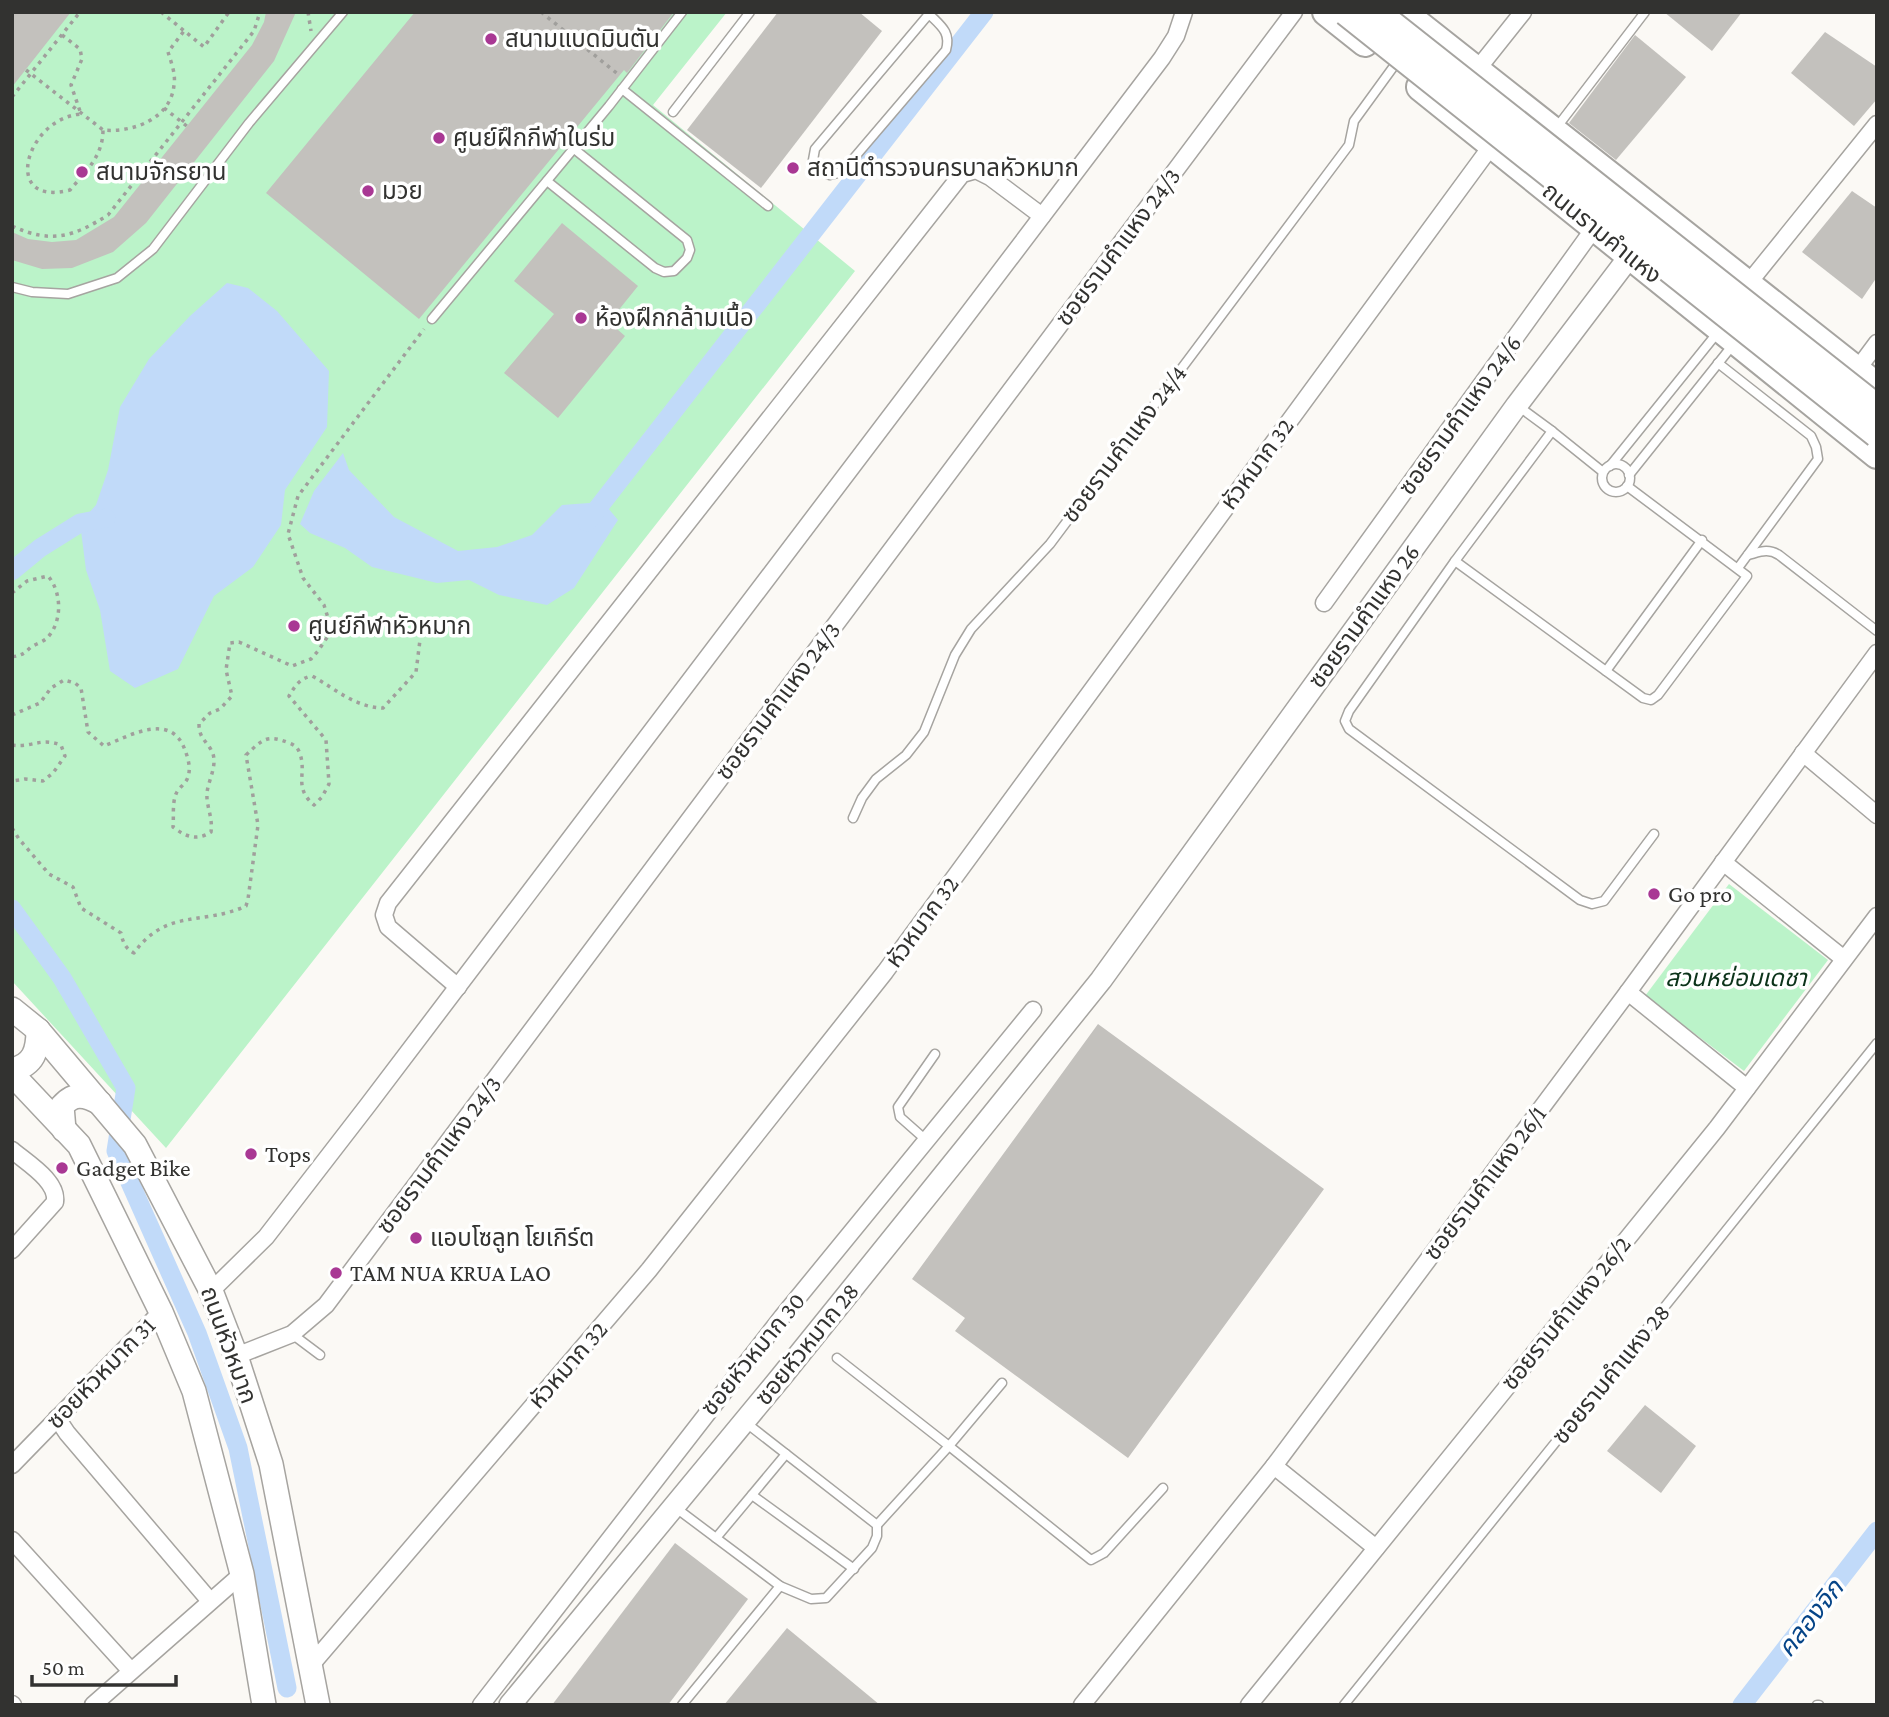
<svg xmlns="http://www.w3.org/2000/svg" width="1889" height="1717" viewBox="0 0 1889 1717" font-family="'Crimson Pro','Noto Sans Thai',serif">
	<style>
		.green { fill: #bbf3c9 }
		.water { fill: #c1daf9 }
		.lines { fill: none; stroke-linecap: round; stroke-linejoin: round }
		.canal { stroke: #c1daf9; stroke-width: 19 }
		.building { fill: #c3c1bd }
		.service-casing { stroke: #a6a4a0; stroke-width: 11 }
		.minor-casing { stroke: #a6a4a0; stroke-width: 19 }
		.tertiary-casing { stroke: #a6a4a0; stroke-width: 24 }
		.secondary-casing { stroke: #a6a4a0; stroke-width: 26 }
		.primary-casing { stroke: #a6a4a0; stroke-width: 30 }
		.path { stroke: #a09f9c; stroke-width: 3.5; stroke-dasharray: 3.5 5; stroke-linecap: butt }
		.service { stroke: #fff; stroke-width: 8 }
		.minor { stroke: #fff; stroke-width: 16 }
		.tertiary { stroke: #fff; stroke-width: 21 }
		.secondary { stroke: #fff; stroke-width: 23 }
		.primary { stroke: #fff; stroke-width: 26 }
		.primary-bridge-casing { stroke: #a6a4a0; stroke-width: 30; stroke-linecap: butt }
		.primary-bridge { stroke: #fff; stroke-width: 26 }
		.poi-dot { fill: #a93894; stroke: #fff; stroke-width: 2.5 }
		.labels { text-anchor: middle; stroke-width: 7; stroke-linejoin: round; paint-order: stroke }
		.poi-label { font-size: 24px; fill: #323230; stroke: #fff; text-anchor: start }
		.street-label { font-size: 24px; fill: #323230; stroke: #fff }
		.park-label { font-size: 24px; font-style: italic; fill: #0c331a; stroke: #fff }
		.water-label { font-size: 26px; font-style: italic; fill: #064588; stroke: #fff }
	</style>
	<rect width="100%" height="100%" fill="#fbf9f5"/>
	<g class="green">
		<polygon points="12,12 727,12 653,105 855,271 166,1148 12,981"/>
		<polygon points="1729,884 1828,960 1744,1071 1645,996"/>
	</g>
	<g class="water">
		<polygon points="227,283 248,288 277,311 329,371 327,427 285,490 281,525 253,567 214,596 178,669 135,688 110,671 100,610 86,570 80,523 96,505 108,470 120,407 149,359 190,316"/>
		<polygon points="343,453 349,470 394,517 458,551 497,547 532,535 562,505 603,502 618,520 574,588 547,605 499,595 469,580 437,583 372,567 345,548 310,533 300,524 314,491"/>
	</g>
	<g class="lines">
		<g class="canal">
			<polyline points="587,522 984,12"/>
			<polyline points="12,571 40,548 80,523 106,518"/>
			<polyline points="12,909 62,978 126,1088 116,1151 197,1333 238,1448 287,1688"/>
			<polyline points="1742,1705 1877,1531"/>
		</g>
	</g>
	<g class="building">
		<polygon points="12,12 71,12 12,87"/>
		<polygon points="266,12 296,12 274,61 146,223 113,252 72,268 42,269 12,260 12,232 28,239 52,242 76,240 114,217 252,45 264,22"/>
		<polygon points="415,12 674,12 627,73 624,70 419,319 266,193"/>
		<polygon points="778,12 859,12 882,31 761,188 687,130"/>
		<polygon points="1664,12 1742,12 1712,51"/>
		<polygon points="1825,32 1877,67 1877,99 1854,126 1791,73"/>
		<polygon points="1635,35 1686,77 1616,160 1569,123"/>
		<polygon points="1852,191 1877,208 1877,277 1862,299 1802,252"/>
		<polygon points="562,223 638,286 609,322 625,336 558,418 504,373 554,314 514,281"/>
		<polygon points="1098,1024 1324,1189 1128,1458 955,1331 965,1318 912,1279"/>
		<polygon points="1645,1405 1696,1446 1661,1493 1607,1451"/>
		<polygon points="675,1543 748,1599 668,1705 552,1705"/>
		<polygon points="787,1628 880,1705 724,1705"/>
	</g>
	<g class="lines">
		<defs>
			<g id="service">
				<path d="M928,12L929,14C941,26 951,32 946,50L842,172L830,175L819,171L813,160L815,149L929,14L930,12"/>
				<polyline points="622,89 768,206"/>
				<polyline points="673,112 750,12"/>
				<polyline points="1557,127 1645,12"/>
				<polyline points="547,181 655,268 664,272 674,271 687,258 690,250 687,240 573,148"/>
				<polyline points="12,287 32,292 68,294 117,278 153,249 249,123 343,12"/>
				<polyline points="432,319 609,106 682,12"/>
				<polyline points="1718,363 1811,436 1816,447 1818,459 1738,568"/>
				<polyline points="1518,406 1552,431 1455,561 1643,698 1651,700 1658,695 1747,576 1627,486"/>
				<polyline points="1552,431 1603,472"/>
				<circle cx="1616" cy="478" r="14"/>
				<polyline points="1610,466 1718,332"/>
				<polyline points="1629,475 1732,346"/>
				<path d="M1748,555C1760,552 1768,548 1779,555L1877,631"/>
				<polyline points="1455,561 1349,711 1345,721 1349,729 1580,900 1592,904 1604,901 1654,834"/>
				<polyline points="1606,671 1702,540"/>
				<polyline points="853,818 862,798 876,779 906,755 924,732 955,655 971,629 1050,544 1349,145 1354,121 1394,66"/>
				<polyline points="926,1140 900,1117 898,1107 935,1054"/>
				<polyline points="292,1334 320,1355"/>
				<polyline points="837,1358 949,1446 877,1525"/>
				<polyline points="1002,1383 949,1446 1091,1560 1104,1553 1163,1488"/>
				<polyline points="752,1495 854,1569"/>
				<polyline points="676,1508 780,1586 811,1599 826,1598 872,1548 877,1536 877,1525 745,1422"/>
				<polyline points="716,1538 786,1454"/>
				<polyline points="682,1705 780,1586"/>
				<polyline points="1344,1705 1877,1043"/>
				<polyline points="1817,1705 1819,1705"/>
			</g>
			<g id="minor">
				<polyline points="1476,71 1523,12"/>
				<polyline points="1747,285 1877,124"/>
				<polyline points="1857,370 1877,343"/>
				<polyline points="1324,603 1595,227"/>
				<polyline points="1803,753 1877,815"/>
				<polyline points="1723,862 1844,959"/>
				<polyline points="458,987 388,927 384,915 388,903 962,174 976,170 990,177 1042,216"/>
				<polyline points="1628,992 1747,1088"/>
				<path d="M12,1150C27,1163 58,1181 55,1202L12,1250"/>
				<polyline points="211,1291 266,1237 368,1105 1162,58 1176,36 1184,12"/>
				<polyline points="236,1356 292,1334 326,1305 1294,12"/>
				<polyline points="57,1418 67,1433 210,1601"/>
				<polyline points="12,1465 161,1312"/>
				<polyline points="1274,1466 1376,1548"/>
				<polyline points="12,1540 131,1671"/>
				<polyline points="311,1665 649,1270 885,972 1492,145"/>
				<polyline points="12,1704 13,1705"/>
				<polyline points="93,1705 242,1574"/>
				<polyline points="481,1705 782,1317 1033,1010"/>
				<polyline points="1082,1705 1274,1466 1628,992 1877,653"/>
				<polyline points="1249,1705 1717,1128 1877,916"/>
			</g>
			<polyline id="tertiary" points="510,1705 781,1377 1101,980 1517,405 1630,256"/>
			<g id="secondary">
				<polyline points="12,1009 38,1030 135,1145 211,1291 236,1356 271,1464 318,1705"/>
				<path d="M12,1070C34,1065 38,1050 38,1030"/>
				<polyline points="12,1074 79,1145 161,1312 194,1391 242,1574 264,1705"/>
				<path d="M64,1130L62,1106C74,1092 85,1095 100,1103"/>
			</g>
			<g id="primary">
				<polyline points="1326,12 1365,43"/>
				<polyline points="1403,12 1877,386"/>
				<polyline points="1420,87 1877,455"/>
			</g>
		</defs>
		<use href="#service" class="service-casing"/>
		<use href="#minor" class="minor-casing"/>
		<use href="#tertiary" class="tertiary-casing"/>
		<use href="#secondary" class="secondary-casing"/>
		<use href="#primary" class="primary-casing"/>
		<g class="path">
			<polyline points="161,12 204,47 229,12"/>
			<polyline points="308,12 311,31"/>
			<polyline points="541,12 619,75"/>
			<path d="M62,35L80,49L82,59L71,85L81,114C26,118 0,208 70,190C86,171 103,156 103,130"/>
			<path d="M26,70L103,130C132,133 171,119 174,85C176,74 171,62 168,52L184,31"/>
			<polyline points="12,97 80,12"/>
			<polyline points="164,108 188,127"/>
			<path d="M12,226C51,244 73,237 108,215L254,31L260,12"/>
			<path d="M12,593L27,581L48,576C62,592 63,623 46,639C42,642 36,644 31,647C24,654 22,655 12,657"/>
			<path d="M12,715L40,703L51,688L64,680L75,683L81,688L88,732L104,746C129,736 171,711 185,750C188,758 191,768 188,777C186,784 178,788 176,794C172,803 174,818 173,827C186,837 197,841 211,832C213,817 206,806 207,793C208,781 217,767 213,754C208,741 199,740 199,724L210,713L220,709L232,696L226,670L230,643L239,642L292,666L311,659L318,651L328,636V618L324,605L303,578L288,534L298,496L424,329"/>
			<path d="M12,745C32,748 40,737 61,745L65,756L53,773L43,781L25,779L12,781"/>
			<path d="M12,828L19,839L49,874L73,887L81,908L121,933C123,943 126,949 134,953C166,908 202,926 246,906L248,899L258,825L246,755C263,739 267,734 289,743C295,745 298,748 300,754C307,774 293,787 314,805L322,797L329,784L326,740L289,696C295,686 300,678 312,676C336,689 354,707 383,708L416,672L420,640"/>
		</g>
		<use href="#service" class="service"/>
		<use href="#minor" class="minor"/>
		<use href="#tertiary" class="tertiary"/>
		<use href="#secondary" class="secondary"/>
		<use href="#primary" class="primary"/>
		<defs>
			<g id="primary-bridge">
				<polyline points="1346,12 1877,434"/>
				<polyline points="1376,12 1877,408"/>
			</g>
		</defs>
		<use href="#primary-bridge" class="primary-bridge-casing"/>
		<use href="#primary-bridge" class="primary-bridge"/>
	</g>
	<g class="poi-dot">
		<circle cx="491" cy="39" r="7"/>
		<circle cx="439" cy="138" r="7"/>
		<circle cx="793" cy="168" r="7"/>
		<circle cx="82" cy="172" r="7"/>
		<circle cx="368" cy="191" r="7"/>
		<circle cx="581" cy="318" r="7"/>
		<circle cx="294" cy="626" r="7"/>
		<circle cx="1654" cy="894" r="7"/>
		<circle cx="251" cy="1154" r="7"/>
		<circle cx="62" cy="1168" r="7"/>
		<circle cx="416" cy="1238" r="7"/>
		<circle cx="336" cy="1273" r="7"/>
	</g>
	<g class="labels">
		<g class="poi-label">
			<text x="505" y="47">สนามแบดมินตัน</text>
			<text x="453" y="146">ศูนย์ฝึกกีฬาในร่ม</text>
			<text x="807" y="176">สถานีตำรวจนครบาลหัวหมาก</text>
			<text x="96" y="180">สนามจักรยาน</text>
			<text x="382" y="199">มวย</text>
			<text x="595" y="326">ห้องฝึกกล้ามเนื้อ</text>
			<text x="308" y="634">ศูนย์กีฬาหัวหมาก</text>
			<text x="1668" y="902">Go pro</text>
			<text x="265" y="1162">Tops</text>
			<text x="76" y="1176">Gadget Bike</text>
			<text x="430" y="1246">แอบโซลูท โยเกิร์ต</text>
			<text x="350" y="1281">TAM NUA KRUA LAO</text>
		</g>
		<g class="street-label">
			<text transform="translate(1602 233) rotate(39)" y="8">ถนนรามคำแหง</text>
			<text transform="translate(1118 247) rotate(-53)" y="8">ซอยรามคำแหง 24/3</text>
			<text transform="translate(1460 415) rotate(-54)" y="8">ซอยรามคำแหง 24/6</text>
			<text transform="translate(1124 444) rotate(-53)" y="8">ซอยรามคำแหง 24/4</text>
			<text transform="translate(1257 464) rotate(-54)" y="8">หัวหมาก 32</text>
			<text transform="translate(1364 616) rotate(-54)" y="8">ซอยรามคำแหง 26</text>
			<text transform="translate(778 701) rotate(-53)" y="8">ซอยรามคำแหง 24/3</text>
			<text transform="translate(922 922) rotate(-54)" y="8">หัวหมาก 32</text>
			<text transform="translate(439 1155) rotate(-53)" y="8">ซอยรามคำแหง 24/3</text>
			<text transform="translate(1485 1183) rotate(-53)" y="8">ซอยรามคำแหง 26/1</text>
			<text transform="translate(1566 1313) rotate(-51)" y="8">ซอยรามคำแหง 26/2</text>
			<text transform="translate(807 1344) rotate(-51)" y="8">ซอยหัวหมาก 28</text>
			<text transform="translate(229 1345) rotate(70)" y="8">ถนนหัวหมาก</text>
			<text transform="translate(753 1354) rotate(-51)" y="8">ซอยหัวหมาก 30</text>
			<text transform="translate(568 1365) rotate(-49)" y="8">หัวหมาก 32</text>
			<text transform="translate(101 1373) rotate(-46)" y="8">ซอยหัวหมาก 31</text>
			<text transform="translate(1611 1374) rotate(-51)" y="8">ซอยรามคำแหง 28</text>
		</g>
		<g class="park-label">
			<text x="1736" y="986">สวนหย่อมเดชา</text>
		</g>
		<g class="water-label">
			<text transform="translate(1810 1618) rotate(-52)" y="9">คลองจิก</text>
		</g>
	</g>
	<rect width="1889" height="1717" fill="none" stroke="#323230" stroke-width="28"/>
	<path d="M32 1675v10h144v-10" fill="none" stroke="#323230" stroke-width="3.5"/>
	<text x="42" y="1675" font-size="21" fill="#323230" stroke="#ffffff" stroke-width="5" paint-order="stroke">50 m</text>
</svg>
